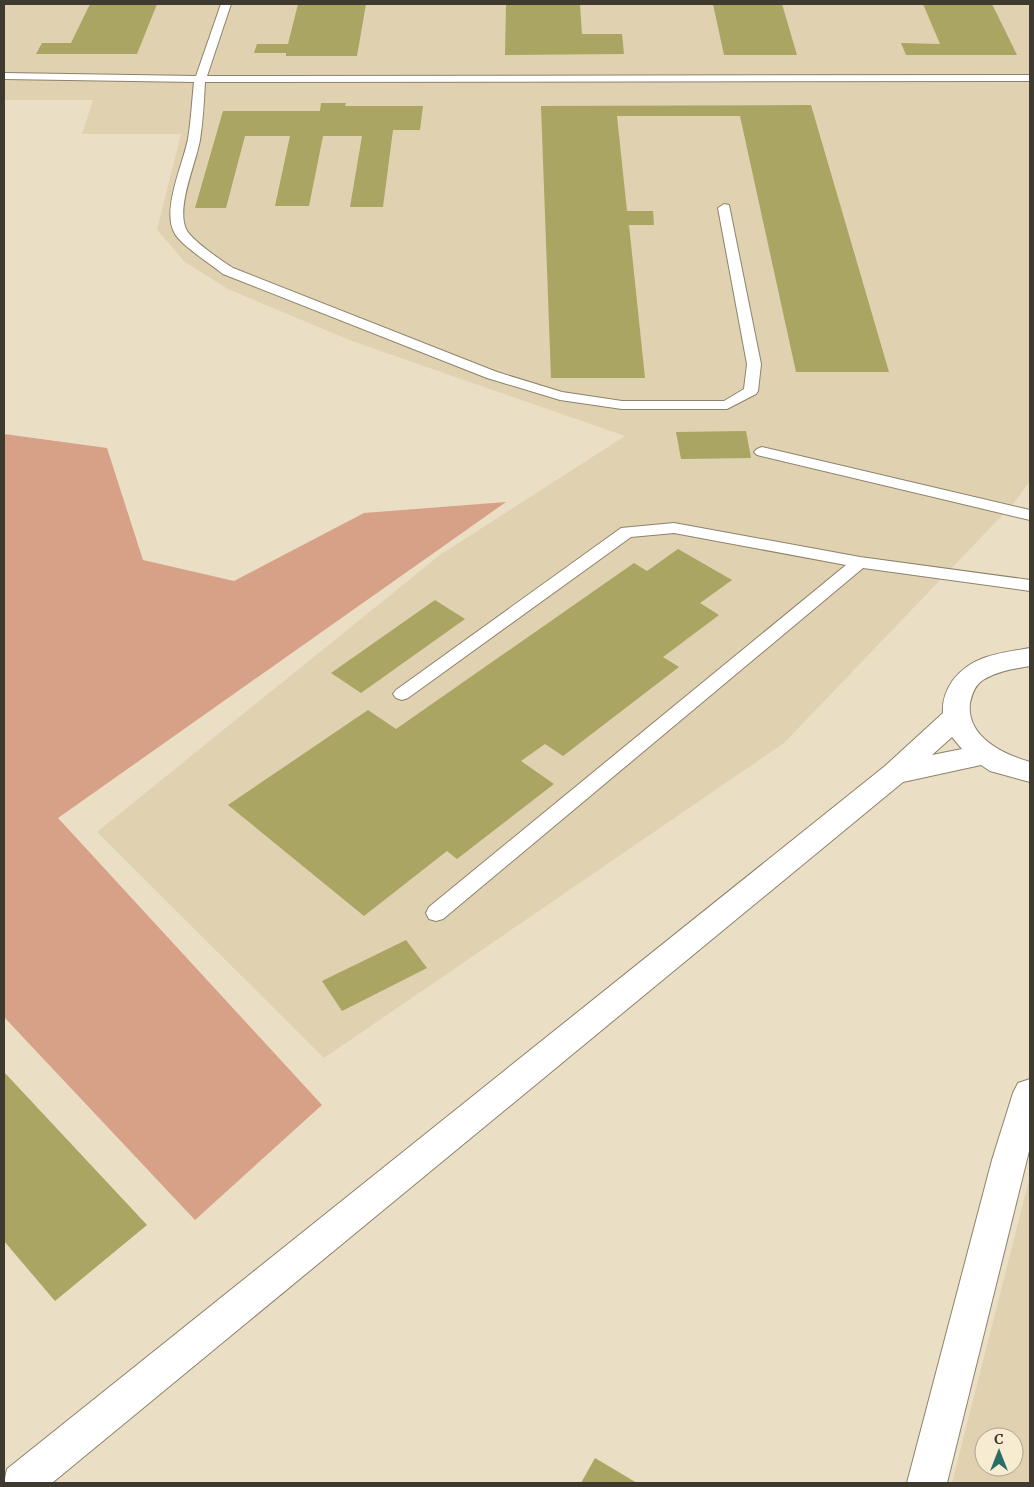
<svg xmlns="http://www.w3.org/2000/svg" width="1034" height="1487" viewBox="0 0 1034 1487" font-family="Merriweather,serif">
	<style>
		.built { fill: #e0d1b0; fill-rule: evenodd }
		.green { fill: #d7a187 }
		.building { fill: #aaa562 }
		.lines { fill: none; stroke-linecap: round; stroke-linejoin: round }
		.service-casing { stroke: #8d826a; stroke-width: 2 }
		.minor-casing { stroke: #8d826a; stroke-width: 2 }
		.tertiary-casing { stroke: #8d826a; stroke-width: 2 }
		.service { fill: #fff; fill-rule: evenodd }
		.minor { fill: #fff; fill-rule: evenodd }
		.tertiary { fill: #fff; fill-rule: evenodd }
	</style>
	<rect width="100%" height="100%" fill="#eadec4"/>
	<g class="built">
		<polygon points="4,4 1030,4 1030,481 1013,504 784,743 324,1058 97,832 440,555 625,436 352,341 228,289 185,262 157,230 181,134 82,134 93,100 4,100"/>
		<path d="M1030,1176V1483H952ZM984,1437H1014V1467H984Z"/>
	</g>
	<polygon class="green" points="4,434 107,448 143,560 234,581 364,513 506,502 58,818 322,1105 195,1220 4,1017"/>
	<g class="building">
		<polygon points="90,4 157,4 137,54 36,54 42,43 71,43"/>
		<polygon points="298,4 366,4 357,56 286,56 286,53 254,53 257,44 288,44"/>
		<polygon points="506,4 580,4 582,34 622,34 624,54 505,55"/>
		<polygon points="713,4 782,4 797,55 724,55"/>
		<polygon points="923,4 992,4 1017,55 906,55 901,43 940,44"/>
		<polygon points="321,103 346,103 345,106 423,106 420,130 393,130 383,207 350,207 362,136 323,136 309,206 275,206 290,136 245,136 226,208 195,208 223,111 320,111"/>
		<polygon points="811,105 889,372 796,372 740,116 617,116 627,211 653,211 654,225 629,225 645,378 551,378 541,106"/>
		<polygon points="746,431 751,458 681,459 676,432"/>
		<polygon points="678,549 732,580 700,603 719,615 663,657 679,667 563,756 545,744 521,761 554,784 457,859 447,851 364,916 228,805 368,710 396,729 634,563 647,571"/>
		<polygon points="435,600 465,619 361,693 331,673"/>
		<polygon points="406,940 427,968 342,1011 322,981"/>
		<polygon points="4,1072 147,1225 55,1301 4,1241"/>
		<polygon points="595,1458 637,1483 581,1483"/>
	</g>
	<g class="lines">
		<defs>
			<g id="service">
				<path d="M221,4H231L207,76L1030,75V81L205,82C204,101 203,121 200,140C196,163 176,207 186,229C191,240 222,261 233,268L497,372L562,392L622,401H724L744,389L747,364L718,208L724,204L729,205L761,364L758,391L756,394L727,409H622L560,400L487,378L223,274C212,265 179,244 174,232C162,209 183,164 188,139C191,121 192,101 194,82L4,79V73L196,76Z"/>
				<polygon points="762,447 1030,510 1030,520 757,455 754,452 757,449"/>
				<polygon points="674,523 860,557 1030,580 1030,591 863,568 443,919 436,921 429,919 426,913 429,907 846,565 674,533 631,537 408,698 402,700 396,698 393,694 396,690 621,528"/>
			</g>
			<polygon id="minor" points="1030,1079 1030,1147 947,1483 907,1483 992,1160 1013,1093 1018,1083"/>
			<path id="tertiary" d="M1030,648V666C1013,669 998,671 983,680C975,685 972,694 970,703C966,737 1003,754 1030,762V782L990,771L981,765L903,782L52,1483H4L7,1469L885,766L943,713C942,701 946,690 953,680C973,655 1000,653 1030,648ZM952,737L962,749L932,755Z"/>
		</defs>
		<use href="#service" class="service-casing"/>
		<use href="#minor" class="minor-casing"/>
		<use href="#tertiary" class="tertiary-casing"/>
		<use href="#service" class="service"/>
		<use href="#minor" class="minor"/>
		<use href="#tertiary" class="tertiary"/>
	</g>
	<rect width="1034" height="1487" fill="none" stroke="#3f3a30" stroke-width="10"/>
	<g transform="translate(999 1452)"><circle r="24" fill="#f7ebd1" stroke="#ada491"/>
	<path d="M0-4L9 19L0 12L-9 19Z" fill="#276e64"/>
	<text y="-8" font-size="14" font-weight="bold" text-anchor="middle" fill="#3f3a30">С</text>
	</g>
</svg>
